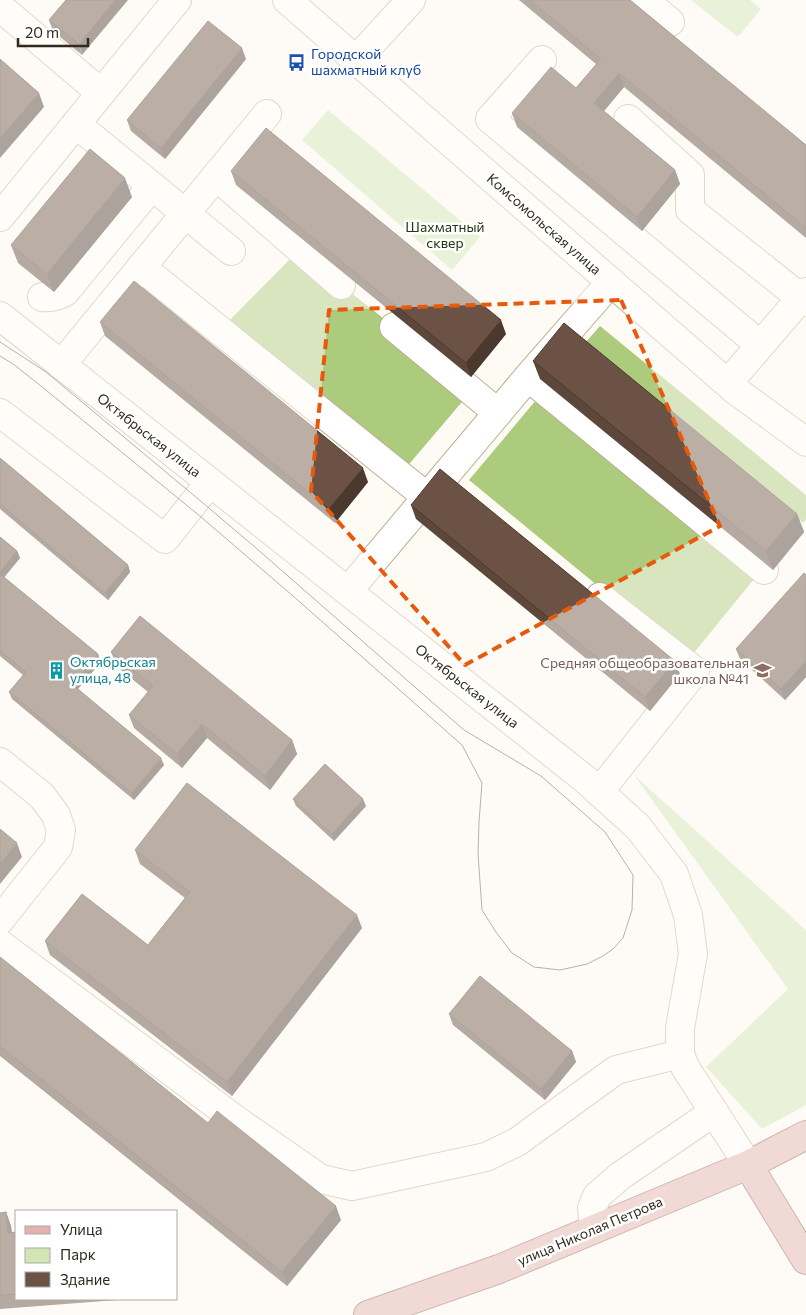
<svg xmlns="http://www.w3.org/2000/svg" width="806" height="1315" viewBox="0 0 806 1315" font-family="Commissioner,sans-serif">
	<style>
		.green { fill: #d1e6b4 }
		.forest { fill: #accb7d }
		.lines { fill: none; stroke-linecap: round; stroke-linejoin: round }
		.minor-casing { stroke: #bdb095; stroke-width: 30 }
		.major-casing { stroke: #97605b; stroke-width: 30 }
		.minor { stroke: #fff; stroke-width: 28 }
		.major { stroke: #e2b1b0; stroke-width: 28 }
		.tram { stroke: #5f5a50; stroke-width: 1 }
		.wall { fill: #5c473a }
		.shaded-wall { fill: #4b3930 }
		.building { fill: #6b5244; stroke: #4b3930 }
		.marked { fill: none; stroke: #e8590c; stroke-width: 4; stroke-dasharray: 10 6; stroke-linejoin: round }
		.labels { text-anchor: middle; stroke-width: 5; stroke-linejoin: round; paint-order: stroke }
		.transit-label { font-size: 14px; fill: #164399; stroke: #fff; text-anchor: start }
		.street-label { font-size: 14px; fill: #302a1f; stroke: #fff }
		.park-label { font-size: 14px; fill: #293514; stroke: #fff }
		.culture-label { font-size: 14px; fill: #0d838f; stroke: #fff; text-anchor: start }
		.education-label { font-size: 14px; fill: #785e54; stroke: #fff; text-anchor: end }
	</style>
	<rect width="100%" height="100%" fill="#fefbf5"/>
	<g class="green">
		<polygon points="691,0 750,0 761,9 738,37"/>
		<polygon points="328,110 480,237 452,270 302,140"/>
		<polygon points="634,775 806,930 806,1105 762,1129 706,1067 788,989"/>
	</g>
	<g class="forest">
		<polygon points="298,251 473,389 399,476 221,329"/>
		<polygon points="600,326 806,495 806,519 803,523 585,343"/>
		<polygon points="542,393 759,573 688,660 469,480"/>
	</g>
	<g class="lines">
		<defs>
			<g id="minor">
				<polyline points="287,0 735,390 806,442"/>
				<polyline points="644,0 670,22"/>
				<polyline points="0,7 101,93"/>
				<polyline points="356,60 411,0"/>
				<polyline points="542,60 490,119 760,345"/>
				<polyline points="628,119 690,175 690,210 806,302"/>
				<polyline points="216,176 341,285"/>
				<polyline points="152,186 231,251"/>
				<polyline points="0,217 177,0"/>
				<polyline points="141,267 427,497"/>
				<path d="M42,297C51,298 57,297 65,292L152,186L76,124"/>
				<polyline points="0,316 586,780 638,827 674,874 688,915 693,954 680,1028 680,1054 685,1067 748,1165"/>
				<polyline points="394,327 498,413"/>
				<polyline points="61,365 267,114"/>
				<polyline points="528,377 764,570"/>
				<polyline points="728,383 806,292"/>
				<polyline points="0,413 165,539 210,482"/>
				<polyline points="348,591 528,377 611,282"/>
				<polyline points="0,762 42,796 56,815 61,830 58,847 0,920"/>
				<polyline points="599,792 695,671 600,597"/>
				<polyline points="0,944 243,1125 321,1179 352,1186 486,1157 517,1142 616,1070 680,1054"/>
				<polyline points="594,1229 592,1208 597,1196 620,1176 714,1112"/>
			</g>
			<g id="major">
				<polyline points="748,1165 806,1260"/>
				<polyline points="368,1315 499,1269 748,1165 806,1135"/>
			</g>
		</defs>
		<use href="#minor" class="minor-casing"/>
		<use href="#major" class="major-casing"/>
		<use href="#minor" class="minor"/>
		<use href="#major" class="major"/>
		<polyline class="tram" points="0,342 46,372 197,498 256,548 464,730 541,776 605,832 633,875 632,910 623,938 613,949 603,956 587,964 560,970 534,967 512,953 496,932 482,910 478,854 479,822 482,783 462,745 293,596 201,517 36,382 13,364 0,356"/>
	</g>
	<g class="wall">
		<polygon points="66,0 82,55 53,31 49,20"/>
		<polygon points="519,0 630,0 806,145 806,238 624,87 604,111 675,170 680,184 642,231 517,127 512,113 576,88 596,64"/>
		<polygon points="246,59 165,159 131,131 127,120"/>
		<polygon points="231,171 506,334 471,377 236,185"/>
		<polygon points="132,197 54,292 18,263 11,245"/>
		<polygon points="100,322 368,482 335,523 105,336"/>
		<polygon points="533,361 797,514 804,532 773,570 540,379"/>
		<polygon points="0,458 128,565 130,572 108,600 0,509"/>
		<polygon points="411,505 680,674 650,711 416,519"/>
		<polygon points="0,537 17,551 20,558 4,577 98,654 101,662 78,689 164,765 134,800 12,699 9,692 23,675 0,656"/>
		<polygon points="806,575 806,677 785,700 740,659 736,649"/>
		<polygon points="111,652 292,740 297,754 270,790 207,738 182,768 134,728 129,715 148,692 116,666"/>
		<polygon points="293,799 366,806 334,841 296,806"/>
		<polygon points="135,850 362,928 232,1096 50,955 45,941 148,945 185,898 140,864"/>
		<polygon points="0,957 208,1123 341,1220 287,1286 0,1056"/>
		<polygon points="449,1014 572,1051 576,1062 545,1100 453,1025"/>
		<polygon points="6,1212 11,1226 12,1232 16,1232 16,1299 130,1299 0,1309 0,1213"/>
	</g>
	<g class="shaded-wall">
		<polygon points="115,0 128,0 82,55 79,44"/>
		<polygon points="242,48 246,59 165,159 161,148"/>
		<polygon points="619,73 624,87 599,117 594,103"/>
		<polygon points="39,93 44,107 0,158 0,138"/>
		<polygon points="675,170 680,184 642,231 637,217"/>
		<polygon points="125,178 132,197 54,292 47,274"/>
		<polygon points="501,320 506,334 471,377 466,363"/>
		<polygon points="363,468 368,482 335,523 329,509"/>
		<polygon points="797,514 804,532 773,570 766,551"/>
		<polygon points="17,551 20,558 2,580 0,576 0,572"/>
		<polygon points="128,565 130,572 108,600 105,593"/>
		<polygon points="98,654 101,662 75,692 73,685"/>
		<polygon points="675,661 680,674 650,711 645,697"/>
		<polygon points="806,661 806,677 785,700 781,689"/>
		<polygon points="202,724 207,738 182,768 177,754"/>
		<polygon points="292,740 297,754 270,790 265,776"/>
		<polygon points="161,758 164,765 134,800 132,793"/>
		<polygon points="363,799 366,806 334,841 332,834"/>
		<polygon points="17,843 22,857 0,884 0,864"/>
		<polygon points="357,915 362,928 232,1096 227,1082"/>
		<polygon points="572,1051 576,1062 545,1100 541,1089"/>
		<polygon points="336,1206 341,1220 287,1286 282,1272"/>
		<polygon points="6,1212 11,1226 13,1246 8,1233"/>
	</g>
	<g class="building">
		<polygon points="66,0 115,0 79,44 49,20"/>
		<polygon points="530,0 630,0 806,145 806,228 619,73 594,103 675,170 637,217 512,113 551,67 576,88 601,59"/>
		<polygon points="208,21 242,48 161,148 127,120"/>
		<polygon points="0,59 39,93 0,138"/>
		<polygon points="266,128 501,320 466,363 231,171"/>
		<polygon points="90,149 125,178 47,274 11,245"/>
		<polygon points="134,281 363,468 329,509 100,322"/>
		<polygon points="564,323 797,514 766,551 533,361"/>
		<polygon points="0,458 128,565 105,593 0,504"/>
		<polygon points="440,469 675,661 645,697 411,505"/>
		<polygon points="0,537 17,551 0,572"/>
		<polygon points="804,573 806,575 806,661 781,689 736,649"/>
		<polygon points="0,574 98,654 73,685 161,758 132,793 9,692 26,672 0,651"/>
		<polygon points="140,616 292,740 265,776 202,724 177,754 129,715 153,686 111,652"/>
		<polygon points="325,764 363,799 332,834 293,799"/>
		<polygon points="187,783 357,915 227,1082 45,941 82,894 148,945 190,892 135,850"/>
		<polygon points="0,829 17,843 0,864"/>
		<polygon points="0,957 208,1123 217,1111 336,1206 282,1272 0,1046"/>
		<polygon points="480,976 572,1051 541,1089 449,1014"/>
		<polygon points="6,1212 8,1233 16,1232 16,1294 0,1295 0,1213"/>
	</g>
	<path d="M0 0H806V1315H0ZM621,300L720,526L465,665L311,491L329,310Z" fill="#fefbf5" fill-opacity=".55" fill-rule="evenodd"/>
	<path class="marked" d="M621,300L720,526L465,665L311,491L329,310Z"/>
	<defs>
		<symbol id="bus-bare" viewBox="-9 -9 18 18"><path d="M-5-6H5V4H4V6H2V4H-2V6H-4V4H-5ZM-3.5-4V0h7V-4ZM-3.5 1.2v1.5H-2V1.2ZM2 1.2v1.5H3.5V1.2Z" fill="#1a4fb4" stroke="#fff" stroke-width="2.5" paint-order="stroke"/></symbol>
		<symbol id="building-bare" viewBox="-9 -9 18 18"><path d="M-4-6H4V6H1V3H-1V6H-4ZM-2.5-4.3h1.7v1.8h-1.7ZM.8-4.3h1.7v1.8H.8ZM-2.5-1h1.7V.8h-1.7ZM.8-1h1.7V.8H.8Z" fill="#0f9aa8" stroke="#fff" stroke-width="2.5" paint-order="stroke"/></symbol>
		<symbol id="school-bare" viewBox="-9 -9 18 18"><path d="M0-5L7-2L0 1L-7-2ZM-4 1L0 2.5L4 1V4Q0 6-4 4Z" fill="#8d6e63" stroke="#fff" stroke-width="2.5" paint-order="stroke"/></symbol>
	</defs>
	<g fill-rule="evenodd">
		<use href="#bus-bare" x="284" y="50" width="25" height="25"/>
		<use href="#building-bare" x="44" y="658" width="25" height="25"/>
		<use href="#school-bare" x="750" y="658" width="25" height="25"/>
	</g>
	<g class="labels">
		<g class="transit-label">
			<text x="311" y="59">Городской<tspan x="311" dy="16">шахматный клуб</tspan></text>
		</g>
		<g class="street-label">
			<text transform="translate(544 224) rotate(41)" y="5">Комсомольская улица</text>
			<text transform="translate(149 435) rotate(38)" y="5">Октябрьская улица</text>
			<text transform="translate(467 686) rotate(38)" y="5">Октябрьская улица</text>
			<text transform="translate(590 1231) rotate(-23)" y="5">улица Николая Петрова</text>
		</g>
		<g class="park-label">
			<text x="445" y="232">Шахматный<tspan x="445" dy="16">сквер</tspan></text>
		</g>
		<g class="culture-label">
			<text x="70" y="667">Октябрьская<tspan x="70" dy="16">улица, 48</tspan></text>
		</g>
		<g class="education-label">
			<text x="749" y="668">Средняя общеобразовательная<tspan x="749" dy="16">школа №41</tspan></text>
		</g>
	</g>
	<rect x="15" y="1210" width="162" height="90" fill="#ffffff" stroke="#acaaa5"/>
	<rect x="25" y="1226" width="25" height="8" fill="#e2b1b0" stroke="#acaaa5"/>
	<text x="60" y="1235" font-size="15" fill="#302a1f">Улица</text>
	<rect x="25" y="1248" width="25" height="15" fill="#d1e6b4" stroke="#acaaa5"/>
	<text x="60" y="1260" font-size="15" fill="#302a1f">Парк</text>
	<rect x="25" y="1272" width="25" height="15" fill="#6b5244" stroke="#acaaa5"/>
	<text x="60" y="1285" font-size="15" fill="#302a1f">Здание</text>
	<path d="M18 38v8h70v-8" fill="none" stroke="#302a1f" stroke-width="2.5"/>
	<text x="25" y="38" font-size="15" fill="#302a1f" stroke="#ffffff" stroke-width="4" paint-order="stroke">20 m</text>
</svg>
